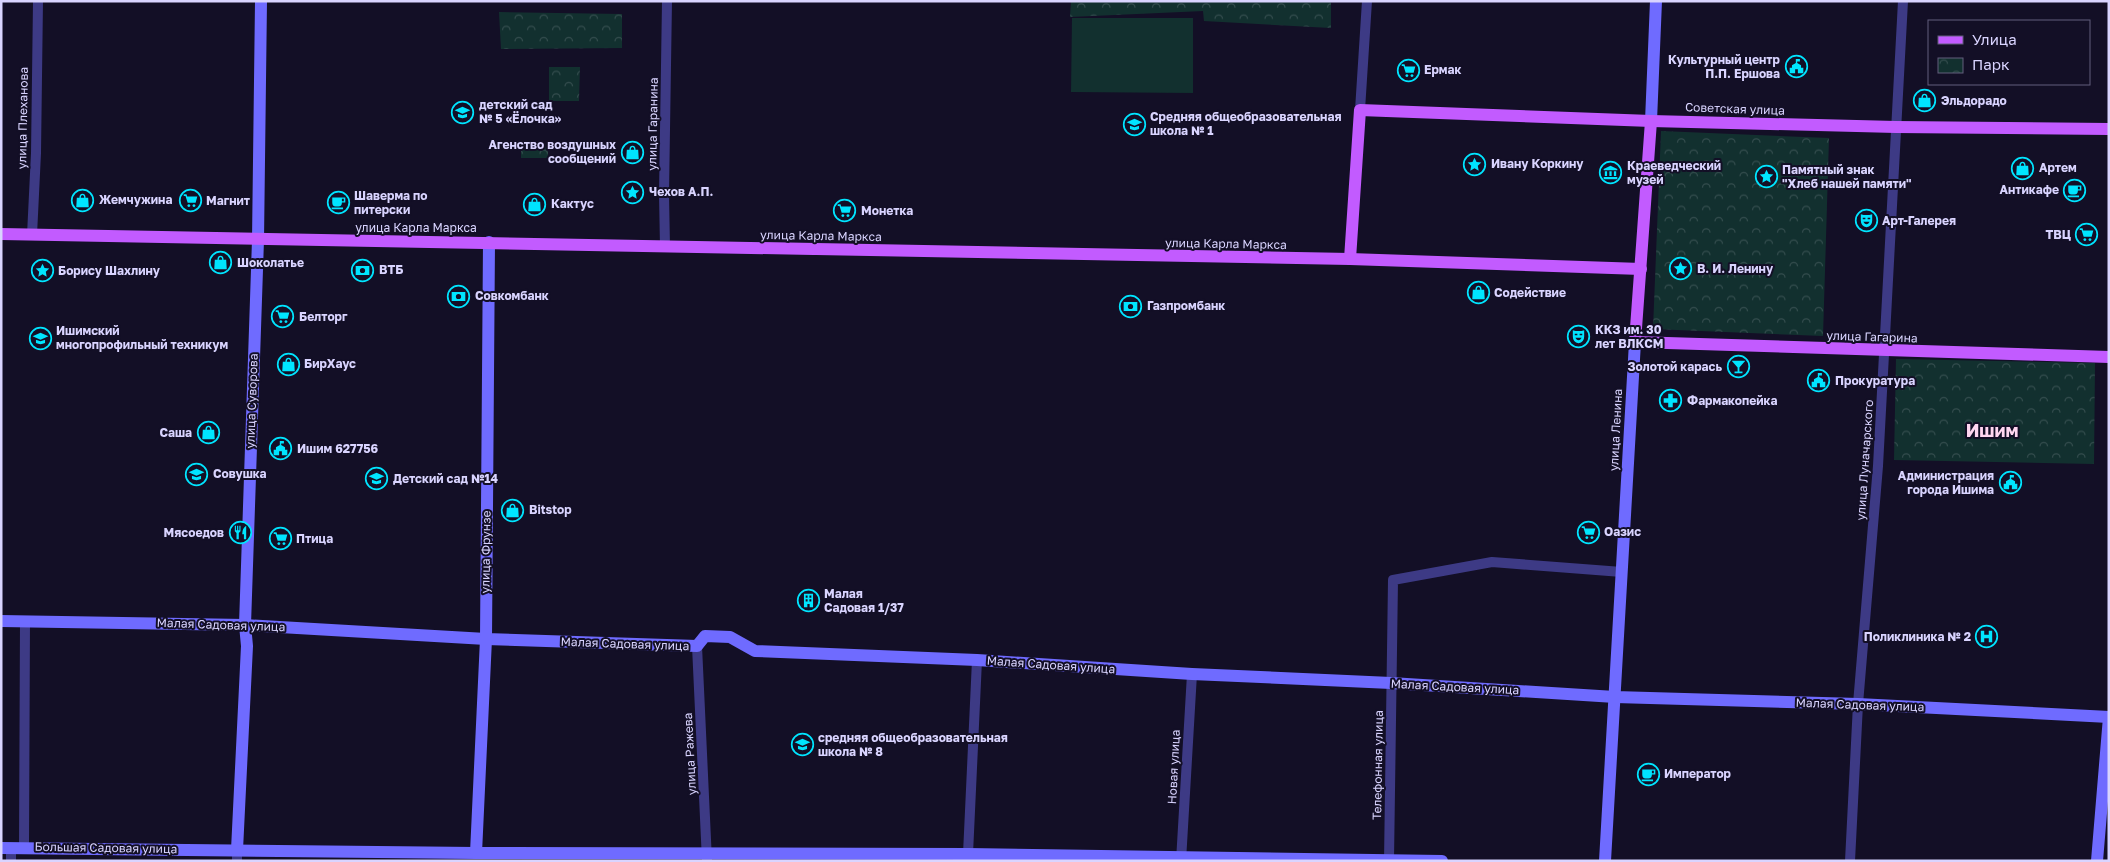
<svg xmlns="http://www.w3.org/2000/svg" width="2110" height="862" viewBox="0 0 2110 862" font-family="'Golos Text',sans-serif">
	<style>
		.park { fill: url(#park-crowns) }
		.garden { fill: #12302f }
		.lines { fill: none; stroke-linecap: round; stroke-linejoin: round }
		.street { stroke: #3d3a85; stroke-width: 10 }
		.secondary { stroke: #6f6bff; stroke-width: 12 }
		.primary { stroke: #c25bff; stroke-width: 12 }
		.labels { text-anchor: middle; stroke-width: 4; stroke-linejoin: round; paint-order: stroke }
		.poi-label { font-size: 12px; font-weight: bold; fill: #d9d4ff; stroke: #130f26; text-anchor: start }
		.street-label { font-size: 12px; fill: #d9d4ff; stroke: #130f26 }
		.district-label { font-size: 18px; font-weight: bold; fill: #ffd6f0; stroke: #130f26 }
	</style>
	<defs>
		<pattern id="park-crowns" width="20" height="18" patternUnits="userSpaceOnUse" patternTransform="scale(1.25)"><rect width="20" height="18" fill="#12302f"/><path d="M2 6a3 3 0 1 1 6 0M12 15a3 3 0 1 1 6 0" fill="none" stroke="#344d4e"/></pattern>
	</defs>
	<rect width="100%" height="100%" fill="#130f26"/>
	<g class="park">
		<polygon points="1071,1 1331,1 1331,28 1204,21 1203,11 1070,17"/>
		<polygon points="499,12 622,14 622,48 501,49"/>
		<polygon points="549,67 580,67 579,101 549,101"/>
		<polygon points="1661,131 1829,138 1823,336 1653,329"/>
		<polygon points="548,144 548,158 521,158 521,145"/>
		<polygon points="1896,359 2095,363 2094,464 1894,460"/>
	</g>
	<polygon class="garden" points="1072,18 1193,18 1193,93 1071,92"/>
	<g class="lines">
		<g class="street">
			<polyline points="1360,110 1367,1"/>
			<polyline points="32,235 36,153 38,1"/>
			<polyline points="665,247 664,194 667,1"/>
			<polyline points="697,646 707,861"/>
			<polyline points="24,847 25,621"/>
			<polyline points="968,854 977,660"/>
			<polyline points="11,861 11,848"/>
			<polyline points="237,861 237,850"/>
			<polyline points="1181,861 1192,674"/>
			<polyline points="1389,861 1393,580 1492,562 1622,572"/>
			<polyline points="1850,861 1858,704 1878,466 1903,1"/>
		</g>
		<g class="secondary">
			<polyline points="1651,121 1656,1"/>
			<polyline points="1,621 245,625 486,639 697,646 705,636 730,637 755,651 977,660 1192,674 1391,683 1615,697 1858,704 2109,717"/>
			<polyline points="1,848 476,853 968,854 1442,861"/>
			<polyline points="237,850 247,646 245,625 258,240 261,1"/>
			<polyline points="476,853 486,639 489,242"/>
			<polyline points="1605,861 1635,342"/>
			<polyline points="2097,861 2109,717"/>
		</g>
		<g class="primary">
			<polyline points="1651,121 1635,342 2109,357"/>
			<polyline points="1,234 1350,259 1641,269"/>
			<polyline points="1350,259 1360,110 1651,121 1896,127 2109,129"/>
		</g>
	</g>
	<defs>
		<symbol id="civic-ring" viewBox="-11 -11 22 22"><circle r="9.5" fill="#130f26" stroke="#00e5ff" stroke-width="1.5"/><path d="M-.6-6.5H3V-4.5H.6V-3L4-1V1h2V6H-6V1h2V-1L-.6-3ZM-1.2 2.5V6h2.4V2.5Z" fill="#00e5ff"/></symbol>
		<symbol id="supermarket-ring" viewBox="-11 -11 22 22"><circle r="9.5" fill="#130f26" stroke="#00e5ff" stroke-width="1.5"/><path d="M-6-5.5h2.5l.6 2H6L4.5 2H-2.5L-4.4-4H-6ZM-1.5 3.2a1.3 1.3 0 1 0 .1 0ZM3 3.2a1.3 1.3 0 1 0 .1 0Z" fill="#00e5ff"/></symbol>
		<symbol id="shop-ring" viewBox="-11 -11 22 22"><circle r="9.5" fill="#130f26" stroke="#00e5ff" stroke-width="1.5"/><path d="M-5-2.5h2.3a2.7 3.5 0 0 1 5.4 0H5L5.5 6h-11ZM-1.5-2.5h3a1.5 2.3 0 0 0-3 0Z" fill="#00e5ff"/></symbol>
		<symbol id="school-ring" viewBox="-11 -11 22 22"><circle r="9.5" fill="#130f26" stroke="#00e5ff" stroke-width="1.5"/><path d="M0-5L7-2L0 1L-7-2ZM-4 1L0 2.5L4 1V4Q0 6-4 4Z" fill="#00e5ff"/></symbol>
		<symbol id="sight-ring" viewBox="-11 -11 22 22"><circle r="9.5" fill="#130f26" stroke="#00e5ff" stroke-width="1.5"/><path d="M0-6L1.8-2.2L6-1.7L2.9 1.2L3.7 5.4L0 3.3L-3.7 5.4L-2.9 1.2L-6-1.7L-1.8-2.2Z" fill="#00e5ff"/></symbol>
		<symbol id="museum-ring" viewBox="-11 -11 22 22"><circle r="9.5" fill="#130f26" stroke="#00e5ff" stroke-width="1.5"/><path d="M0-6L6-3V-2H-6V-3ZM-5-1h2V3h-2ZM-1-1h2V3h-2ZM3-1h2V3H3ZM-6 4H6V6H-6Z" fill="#00e5ff"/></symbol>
		<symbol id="cafe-ring" viewBox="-11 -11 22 22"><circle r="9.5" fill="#130f26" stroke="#00e5ff" stroke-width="1.5"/><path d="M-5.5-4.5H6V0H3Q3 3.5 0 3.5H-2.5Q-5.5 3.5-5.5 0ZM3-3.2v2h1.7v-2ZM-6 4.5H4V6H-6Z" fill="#00e5ff"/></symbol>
		<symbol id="theatre-ring" viewBox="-11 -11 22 22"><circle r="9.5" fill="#130f26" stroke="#00e5ff" stroke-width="1.5"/><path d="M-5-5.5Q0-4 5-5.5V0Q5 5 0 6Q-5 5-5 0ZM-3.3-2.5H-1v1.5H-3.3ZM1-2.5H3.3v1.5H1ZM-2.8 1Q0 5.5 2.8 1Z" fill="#00e5ff"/></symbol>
		<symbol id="bank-ring" viewBox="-11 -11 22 22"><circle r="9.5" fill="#130f26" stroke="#00e5ff" stroke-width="1.5"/><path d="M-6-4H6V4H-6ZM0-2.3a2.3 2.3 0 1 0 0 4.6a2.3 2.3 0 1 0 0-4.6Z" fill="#00e5ff"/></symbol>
		<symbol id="university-ring" viewBox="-11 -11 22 22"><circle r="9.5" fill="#130f26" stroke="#00e5ff" stroke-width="1.5"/><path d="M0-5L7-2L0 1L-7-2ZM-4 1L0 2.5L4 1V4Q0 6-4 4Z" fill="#00e5ff"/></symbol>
		<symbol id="bar-ring" viewBox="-11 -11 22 22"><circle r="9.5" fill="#130f26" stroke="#00e5ff" stroke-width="1.5"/><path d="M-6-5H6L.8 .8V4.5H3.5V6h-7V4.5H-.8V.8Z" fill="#00e5ff"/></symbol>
		<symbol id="pharmacy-ring" viewBox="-11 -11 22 22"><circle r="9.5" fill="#130f26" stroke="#00e5ff" stroke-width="1.5"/><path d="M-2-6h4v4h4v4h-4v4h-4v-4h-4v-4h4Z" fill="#00e5ff"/></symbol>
		<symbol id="restaurant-ring" viewBox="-11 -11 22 22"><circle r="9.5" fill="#130f26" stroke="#00e5ff" stroke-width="1.5"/><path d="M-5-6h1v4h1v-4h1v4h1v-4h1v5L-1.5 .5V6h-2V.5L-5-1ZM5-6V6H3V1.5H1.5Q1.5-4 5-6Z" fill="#00e5ff"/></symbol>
		<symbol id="building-ring" viewBox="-11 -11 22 22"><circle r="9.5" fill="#130f26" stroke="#00e5ff" stroke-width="1.5"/><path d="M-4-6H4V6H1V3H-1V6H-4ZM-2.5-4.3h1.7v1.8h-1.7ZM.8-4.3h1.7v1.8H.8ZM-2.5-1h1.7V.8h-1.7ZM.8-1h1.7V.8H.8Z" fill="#00e5ff"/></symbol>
		<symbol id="hospital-ring" viewBox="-11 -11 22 22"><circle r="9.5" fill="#130f26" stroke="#00e5ff" stroke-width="1.5"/><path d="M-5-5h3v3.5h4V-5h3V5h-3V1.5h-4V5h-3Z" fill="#00e5ff"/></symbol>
	</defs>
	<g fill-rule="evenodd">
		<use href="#civic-ring" x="1784" y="54" width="25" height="25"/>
		<use href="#supermarket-ring" x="1396" y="58" width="25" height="25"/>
		<use href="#shop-ring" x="1912" y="88" width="25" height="25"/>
		<use href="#school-ring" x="450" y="100" width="25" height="25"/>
		<use href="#school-ring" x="1122" y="112" width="25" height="25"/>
		<use href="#shop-ring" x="620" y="140" width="25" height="25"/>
		<use href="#sight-ring" x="1462" y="152" width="25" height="25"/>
		<use href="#shop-ring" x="2010" y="156" width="25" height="25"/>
		<use href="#museum-ring" x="1598" y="160" width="25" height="25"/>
		<use href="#sight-ring" x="1754" y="164" width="25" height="25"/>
		<use href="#cafe-ring" x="2062" y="178" width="25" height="25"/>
		<use href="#sight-ring" x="620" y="180" width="25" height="25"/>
		<use href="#shop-ring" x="70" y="188" width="25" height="25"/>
		<use href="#supermarket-ring" x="178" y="188" width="25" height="25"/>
		<use href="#cafe-ring" x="326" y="190" width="25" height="25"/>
		<use href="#shop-ring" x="522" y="192" width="25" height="25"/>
		<use href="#supermarket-ring" x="832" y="198" width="25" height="25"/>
		<use href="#theatre-ring" x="1854" y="208" width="25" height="25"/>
		<use href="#supermarket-ring" x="2074" y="222" width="25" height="25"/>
		<use href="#shop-ring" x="208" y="250" width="25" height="25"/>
		<use href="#sight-ring" x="1668" y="256" width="25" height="25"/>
		<use href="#bank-ring" x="350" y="258" width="25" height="25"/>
		<use href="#sight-ring" x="30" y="258" width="25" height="25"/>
		<use href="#shop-ring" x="1466" y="280" width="25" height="25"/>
		<use href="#bank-ring" x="446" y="284" width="25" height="25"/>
		<use href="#bank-ring" x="1118" y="294" width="25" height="25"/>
		<use href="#supermarket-ring" x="270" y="304" width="25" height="25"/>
		<use href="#theatre-ring" x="1566" y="324" width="25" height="25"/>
		<use href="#university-ring" x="28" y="326" width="25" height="25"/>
		<use href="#shop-ring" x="276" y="352" width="25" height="25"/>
		<use href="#bar-ring" x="1726" y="354" width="25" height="25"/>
		<use href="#civic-ring" x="1806" y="368" width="25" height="25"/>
		<use href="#pharmacy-ring" x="1658" y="388" width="25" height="25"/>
		<use href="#shop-ring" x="196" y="420" width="25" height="25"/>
		<use href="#civic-ring" x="268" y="436" width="25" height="25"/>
		<use href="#school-ring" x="184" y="462" width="25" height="25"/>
		<use href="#school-ring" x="364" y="466" width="25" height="25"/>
		<use href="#civic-ring" x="1998" y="470" width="25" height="25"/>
		<use href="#shop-ring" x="500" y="498" width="25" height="25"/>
		<use href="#supermarket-ring" x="1576" y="520" width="25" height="25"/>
		<use href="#restaurant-ring" x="228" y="520" width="25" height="25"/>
		<use href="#supermarket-ring" x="268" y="526" width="25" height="25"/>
		<use href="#building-ring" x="796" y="588" width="25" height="25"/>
		<use href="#hospital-ring" x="1974" y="624" width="25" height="25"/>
		<use href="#school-ring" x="790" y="732" width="25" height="25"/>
		<use href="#cafe-ring" x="1636" y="762" width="25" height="25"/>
	</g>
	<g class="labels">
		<g class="poi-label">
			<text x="1780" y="64" text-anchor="end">Культурный центр<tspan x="1780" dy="14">П.П. Ершова</tspan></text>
			<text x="1424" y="74">Ермак</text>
			<text x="1941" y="105">Эльдорадо</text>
			<text x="479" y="109">детский сад<tspan x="479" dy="14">№ 5 «Ёлочка»</tspan></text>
			<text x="1150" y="121">Средняя общеобразовательная<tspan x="1150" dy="14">школа № 1</tspan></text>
			<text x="616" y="149" text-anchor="end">Агенство воздушных<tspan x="616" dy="14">сообщений</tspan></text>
			<text x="1491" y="168">Ивану Коркину</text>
			<text x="1627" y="170">Краеведческий<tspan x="1627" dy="14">музей</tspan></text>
			<text x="2039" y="172">Артем</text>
			<text x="1782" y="174">Памятный знак<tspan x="1782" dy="14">"Хлеб нашей памяти"</tspan></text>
			<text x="2059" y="194" text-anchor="end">Антикафе</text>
			<text x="649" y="196">Чехов А.П.</text>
			<text x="354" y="200">Шаверма по<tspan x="354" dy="14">питерски</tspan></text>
			<text x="99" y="204">Жемчужина</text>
			<text x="206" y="205">Магнит</text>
			<text x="551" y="208">Кактус</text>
			<text x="861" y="215">Монетка</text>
			<text x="1882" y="225">Арт-Галерея</text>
			<text x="2071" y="239" text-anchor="end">ТВЦ</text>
			<text x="237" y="267">Шоколатье</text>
			<text x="1697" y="273">В. И. Ленину</text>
			<text x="379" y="274">ВТБ</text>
			<text x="58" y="275">Борису Шахлину</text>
			<text x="1494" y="297">Содействие</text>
			<text x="475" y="300">Совкомбанк</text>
			<text x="1147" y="310">Газпромбанк</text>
			<text x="299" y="321">Белторг</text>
			<text x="1595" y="334">ККЗ им. 30<tspan x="1595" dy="14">лет ВЛКСМ</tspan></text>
			<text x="56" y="335">Ишимский<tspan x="56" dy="14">многопрофильный техникум</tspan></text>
			<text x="304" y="368">БирХаус</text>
			<text x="1722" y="371" text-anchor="end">Золотой карась</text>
			<text x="1835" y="385">Прокуратура</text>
			<text x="1687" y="405">Фармакопейка</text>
			<text x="192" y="437" text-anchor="end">Саша</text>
			<text x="297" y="453">Ишим 627756</text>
			<text x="213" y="478">Совушка</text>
			<text x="1994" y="480" text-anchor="end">Администрация<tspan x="1994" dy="14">города Ишима</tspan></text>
			<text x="393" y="483">Детский сад №14</text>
			<text x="529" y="514">Bitstop</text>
			<text x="1604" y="536">Оазис</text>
			<text x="224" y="537" text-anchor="end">Мясоедов</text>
			<text x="296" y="543">Птица</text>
			<text x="824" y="598">Малая<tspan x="824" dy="14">Садовая 1/37</tspan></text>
			<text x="1971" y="641" text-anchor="end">Поликлиника № 2</text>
			<text x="818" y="742">средняя общеобразовательная<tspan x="818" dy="14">школа № 8</tspan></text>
			<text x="1664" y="778">Император</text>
		</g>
		<g class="street-label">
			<text transform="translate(1735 109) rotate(2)" y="4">Советская улица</text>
			<text transform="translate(23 118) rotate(-89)" y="4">улица Плеханова</text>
			<text transform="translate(653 124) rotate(-89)" y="4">улица Гаранина</text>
			<text x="416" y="232">улица Карла Маркса</text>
			<text transform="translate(821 236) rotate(1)" y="4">улица Карла Маркса</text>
			<text transform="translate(1226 244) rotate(1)" y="4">улица Карла Маркса</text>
			<text transform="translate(1872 337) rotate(2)" y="4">улица Гагарина</text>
			<text transform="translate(252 401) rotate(-88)" y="4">улица Суворова</text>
			<text transform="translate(1616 430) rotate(-87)" y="4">улица Ленина</text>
			<text transform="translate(1865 460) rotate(-86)" y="4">улица Луначарского</text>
			<text transform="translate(486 552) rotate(-89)" y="4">улица Фрунзе</text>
			<text transform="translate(221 625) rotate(2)" y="4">Малая Садовая улица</text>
			<text transform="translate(625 644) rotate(2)" y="4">Малая Садовая улица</text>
			<text transform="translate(1051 665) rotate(4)" y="4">Малая Садовая улица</text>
			<text transform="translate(1455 687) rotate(3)" y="4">Малая Садовая улица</text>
			<text transform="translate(1860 705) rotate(2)" y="4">Малая Садовая улица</text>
			<text transform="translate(690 754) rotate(-93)" y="4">улица Ражева</text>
			<text transform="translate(1378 765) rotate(-89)" y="4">Телефонная улица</text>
			<text transform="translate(1174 767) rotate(-87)" y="4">Новая улица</text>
			<text transform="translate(106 848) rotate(1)" y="4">Большая Садовая улица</text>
		</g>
		<g class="district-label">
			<text x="1992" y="437">Ишим</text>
		</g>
	</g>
	<rect width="2110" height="862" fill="none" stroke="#d9d4ff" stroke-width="5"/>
	<rect x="1928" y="20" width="162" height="65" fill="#130f26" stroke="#625e7d"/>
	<rect x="1938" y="36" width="25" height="8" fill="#c25bff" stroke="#625e7d"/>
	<text x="1972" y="45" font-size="15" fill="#d9d4ff">Улица</text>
	<rect x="1938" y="58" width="25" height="15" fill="url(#park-crowns)" stroke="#625e7d"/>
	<text x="1972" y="70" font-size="15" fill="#d9d4ff">Парк</text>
</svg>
